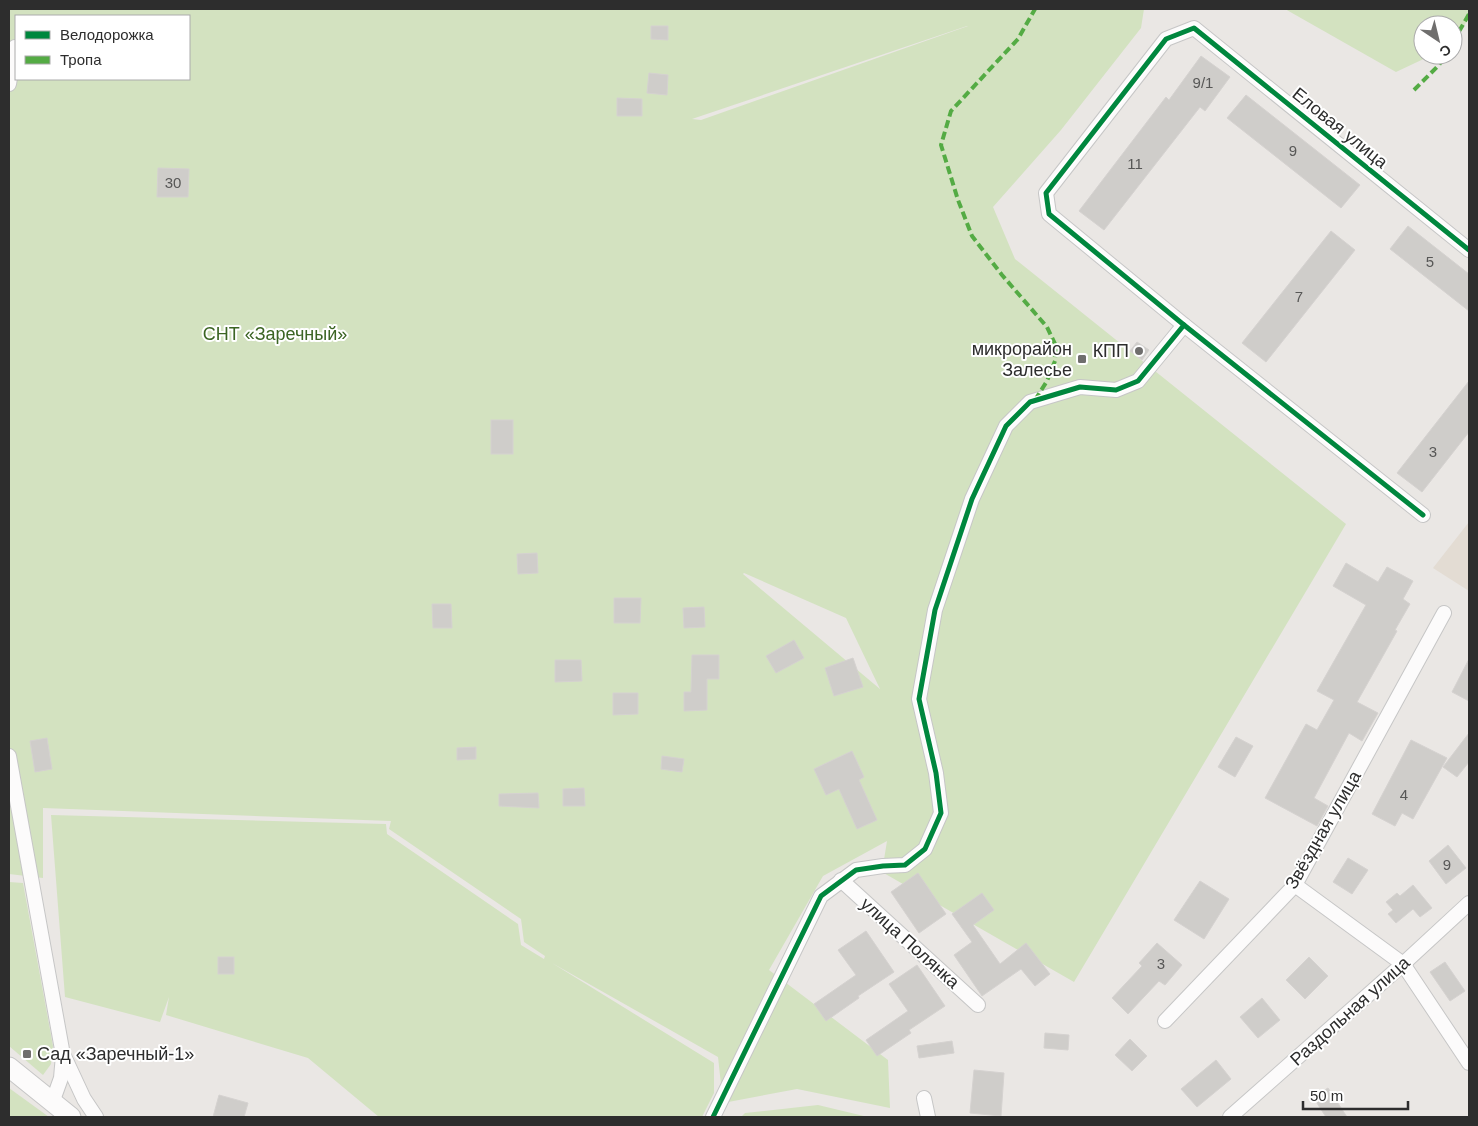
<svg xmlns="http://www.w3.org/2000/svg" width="1478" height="1126" viewBox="0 0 1478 1126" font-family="Arial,sans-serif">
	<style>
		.education { fill: #e3dcd3 }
		.green { fill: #d3e2c0; fill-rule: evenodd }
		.building { fill: #cfcdca; stroke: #d5d2d0 }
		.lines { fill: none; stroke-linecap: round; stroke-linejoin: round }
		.street-casing { stroke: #c6c6c6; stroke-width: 16 }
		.secondary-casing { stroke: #c6c6c6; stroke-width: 21 }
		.street { stroke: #fcfbfb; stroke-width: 14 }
		.secondary { stroke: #fcfbfb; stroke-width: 19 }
		.quiet { stroke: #54ab44; stroke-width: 4; stroke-dasharray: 8 4; stroke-linecap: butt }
		.cycleway-casing { stroke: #fff; stroke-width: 8 }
		.cycleway { stroke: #00873e; stroke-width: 5 }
		.poi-dot { fill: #6f6e6d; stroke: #fff; stroke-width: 2 }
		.labels { text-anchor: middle; stroke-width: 4; stroke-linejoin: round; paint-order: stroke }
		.number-label { font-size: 15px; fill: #575756 }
		.street-label { font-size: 18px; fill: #2d2d2d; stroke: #fff }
		.park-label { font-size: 18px; fill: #3b6423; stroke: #fff }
		.poi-label { font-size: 18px; fill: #2d2d2d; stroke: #fff; text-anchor: end }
	</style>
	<rect width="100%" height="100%" fill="#eae7e4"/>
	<polygon class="education" points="1469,522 1469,591 1433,568"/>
	<g class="green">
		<path d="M9,9H1144L1141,28L1061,130L993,207L1015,259L1346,524L1074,982L882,872L887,841L823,876L769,970L888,1060L890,1108L797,1089L723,1103L718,1057L552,963L714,1063V1093L702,1117H379L308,1058L166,1015L169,997L160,1022L65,997L51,815L386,824L387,834L518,924L521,945L544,959L545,956L524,942L521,919L389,829L391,821L43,808V878L9,874ZM16,16H189V79H16ZM968,26L701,120L692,119L967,26ZM744,573L846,618L880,689L743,574Z"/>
		<polygon points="1285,9 1469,9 1469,19 1453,40 1453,25 1423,25 1423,55 1432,55 1396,72"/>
		<polygon points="9,882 23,883 53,1046 51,1064 43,1075 9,1046"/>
		<polygon points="9,1088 49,1117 9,1117"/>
		<polygon points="818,1105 868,1117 741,1117 745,1113"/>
	</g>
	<g class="building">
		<polygon points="651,26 668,26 668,40 651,39"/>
		<polygon points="1201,56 1230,77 1205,111 1200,107 1104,230 1079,211 1166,97 1169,100"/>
		<polygon points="649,73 668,75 667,95 647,93"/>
		<polygon points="1246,95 1360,185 1341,208 1227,118"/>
		<polygon points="617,98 642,99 642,116 617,116"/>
		<polygon points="158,168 189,169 188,197 157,197"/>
		<polygon points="1408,226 1469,274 1469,311 1390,249"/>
		<polygon points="1331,231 1355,250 1266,362 1242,343"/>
		<polygon points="1137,342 1149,350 1142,360 1130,351"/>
		<polygon points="1469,381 1469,432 1422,492 1397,473"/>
		<rect x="491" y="420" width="22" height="34"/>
		<polygon points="537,553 538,573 518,574 517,554"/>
		<polygon points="1346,563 1378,582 1387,567 1413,581 1403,599 1410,604 1395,630 1397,631 1357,702 1378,713 1362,741 1349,733 1314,798 1328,806 1317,826 1265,798 1306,724 1317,730 1334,700 1317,691 1366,605 1333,586"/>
		<polygon points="614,598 641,598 640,623 614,623"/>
		<polygon points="432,604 451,604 452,628 433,628"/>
		<polygon points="704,607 705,627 684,628 683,608"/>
		<polygon points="794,640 804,658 776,673 766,656"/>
		<polygon points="692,655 719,655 719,679 707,679 707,710 684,711 684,692 691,692"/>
		<polygon points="853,658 863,687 834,696 825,668"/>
		<polygon points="1469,659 1469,701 1452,692"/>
		<polygon points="555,660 581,660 582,681 555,682"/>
		<polygon points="613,693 638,693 638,714 613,715"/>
		<polygon points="1469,733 1469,762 1457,777 1443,767"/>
		<polygon points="1236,737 1253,746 1235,777 1218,767"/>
		<polygon points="47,738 52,769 35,772 30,741"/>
		<polygon points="1411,740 1447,758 1413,819 1402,813 1395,826 1372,814"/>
		<polygon points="476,747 476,759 457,760 457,748"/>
		<polygon points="852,751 864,777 859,780 877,820 857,829 839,789 826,795 814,769"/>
		<polygon points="662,756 684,759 682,772 661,769"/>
		<polygon points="584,788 585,806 563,806 563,789"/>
		<polygon points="538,793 539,808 499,806 499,794"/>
		<polygon points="1448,845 1466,868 1446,884 1429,861"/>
		<polygon points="1348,858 1368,870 1352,894 1333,882"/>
		<polygon points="918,873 946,914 919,933 891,892"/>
		<polygon points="1200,881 1229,899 1204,939 1174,920"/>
		<polygon points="1413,885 1432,908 1420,917 1413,909 1396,923 1388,914 1393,910 1386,902 1397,893 1400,896"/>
		<polygon points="982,893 994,910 973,925 1000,964 1026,943 1050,974 1035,986 1021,969 982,996 954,955 972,942 952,914"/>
		<polygon points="866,931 894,972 858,996 859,998 826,1021 814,1004 856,975 838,950"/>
		<polygon points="1157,943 1182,965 1165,985 1159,981 1128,1014 1112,998 1142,966 1139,963"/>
		<rect x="218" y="957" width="16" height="17"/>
		<polygon points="1309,957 1328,976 1305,999 1286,980"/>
		<polygon points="1445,962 1465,991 1450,1001 1430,972"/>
		<polygon points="917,965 945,1006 909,1030 911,1033 877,1056 866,1040 908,1011 889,984"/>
		<polygon points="1262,998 1280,1020 1258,1038 1240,1017"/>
		<polygon points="1045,1033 1069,1035 1068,1050 1044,1048"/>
		<polygon points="1130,1039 1147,1056 1132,1071 1115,1055"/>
		<polygon points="952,1041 954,1053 919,1058 917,1046"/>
		<polygon points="1216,1060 1231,1079 1197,1107 1181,1089"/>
		<polygon points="974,1070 1004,1073 1001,1116 970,1113"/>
		<polygon points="1328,1088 1347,1117 1326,1117 1313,1097"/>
		<polygon points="219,1095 248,1103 244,1117 213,1117"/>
	</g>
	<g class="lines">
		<defs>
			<g id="street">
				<polyline points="9,84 15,47"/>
				<polyline points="1423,515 1184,325 1049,214 1046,193 1166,39 1194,28 1469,250"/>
				<polyline points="9,756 63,1055 61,1078 52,1103"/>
				<polyline points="841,880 978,1005"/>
				<polyline points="1295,885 1403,964 1469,1063"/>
				<polyline points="1165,1021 1295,885 1444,613"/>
				<polyline points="64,1056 84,1099 96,1117"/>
				<polyline points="924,1098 928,1117"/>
				<polyline points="713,1117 821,896 856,870 883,866 905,865 925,849 941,813 936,773 919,699 935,610 972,499 1006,426 1030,402 1080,387 1116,390 1138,381 1184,325"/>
				<polyline points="1230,1117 1403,964 1469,903"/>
			</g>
			<polyline id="secondary" points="9,1067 71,1117"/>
		</defs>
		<use href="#street" class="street-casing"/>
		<use href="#secondary" class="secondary-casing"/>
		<use href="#street" class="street"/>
		<use href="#secondary" class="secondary"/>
		<g class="quiet">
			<polyline points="1453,42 1469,14"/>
			<polyline points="1414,90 1439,65 1445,55"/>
			<polyline points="1035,400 1047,381 1055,361 1056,346 1047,327 1002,275 972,236 958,200 941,145 951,111 1018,39 1035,9"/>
		</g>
		<defs>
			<g id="cycleway">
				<polyline points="1423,515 1184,325 1049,214 1046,193 1166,39 1194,28 1469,250"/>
				<polyline points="713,1117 821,896 856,870 883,866 905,865 925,849 941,813 936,773 919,699 935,610 972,499 1006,426 1030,402 1080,387 1116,390 1138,381 1184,325"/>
			</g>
		</defs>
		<use href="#cycleway" class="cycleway-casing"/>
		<use href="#cycleway" class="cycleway"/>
	</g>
	<g class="poi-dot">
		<circle cx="1139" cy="351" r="5"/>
		<rect x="1077" y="354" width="10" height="10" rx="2.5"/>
		<rect x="22" y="1049" width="10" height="10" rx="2.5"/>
	</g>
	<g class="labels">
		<g class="number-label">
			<text x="1203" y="88">9/1</text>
			<text x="1293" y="156">9</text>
			<text x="1135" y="169">11</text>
			<text x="173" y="188">30</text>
			<text x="1430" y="267">5</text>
			<text x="1299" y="302">7</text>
			<text x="1433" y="457">3</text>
			<text x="1404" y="800">4</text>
			<text x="1447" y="870">9</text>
			<text x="1161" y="969">3</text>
		</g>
		<g class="street-label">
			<text transform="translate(1340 128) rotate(39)" y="6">Еловая улица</text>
			<text transform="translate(1323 830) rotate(-60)" y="6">Звёздная улица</text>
			<text transform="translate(910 943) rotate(42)" y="6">улица Полянка</text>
			<text transform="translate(1350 1011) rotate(-42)" y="6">Раздольная улица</text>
		</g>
		<g class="park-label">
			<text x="275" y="340">СНТ «Заречный»</text>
		</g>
		<g class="poi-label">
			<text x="1072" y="355">микрорайон<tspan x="1072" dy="21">Залесье</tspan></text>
			<text x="1129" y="357">КПП</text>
			<text x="37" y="1060" text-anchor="start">Сад «Заречный-1»</text>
		</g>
	</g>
	<rect width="1478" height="1126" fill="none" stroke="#2d2d2d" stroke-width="20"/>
	<rect x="15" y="15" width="175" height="65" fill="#ffffff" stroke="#ababab"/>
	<rect x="25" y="31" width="25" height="8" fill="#00873e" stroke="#ababab"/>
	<text x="60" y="40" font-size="15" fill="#2d2d2d">Велодорожка</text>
	<rect x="25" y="56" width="25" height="8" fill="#54ab44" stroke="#ababab"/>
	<text x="60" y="65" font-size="15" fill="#2d2d2d">Тропа</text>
	<g transform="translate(1438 40) rotate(145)"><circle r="24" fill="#ffffff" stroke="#ababab"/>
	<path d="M0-4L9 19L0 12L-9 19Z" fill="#6f6e6d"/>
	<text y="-8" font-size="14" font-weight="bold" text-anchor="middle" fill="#2d2d2d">С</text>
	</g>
	<path d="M1303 1101v8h105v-8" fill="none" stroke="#2d2d2d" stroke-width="2.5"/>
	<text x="1310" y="1101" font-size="15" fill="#2d2d2d" stroke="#ffffff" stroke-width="4" paint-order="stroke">50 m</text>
</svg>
